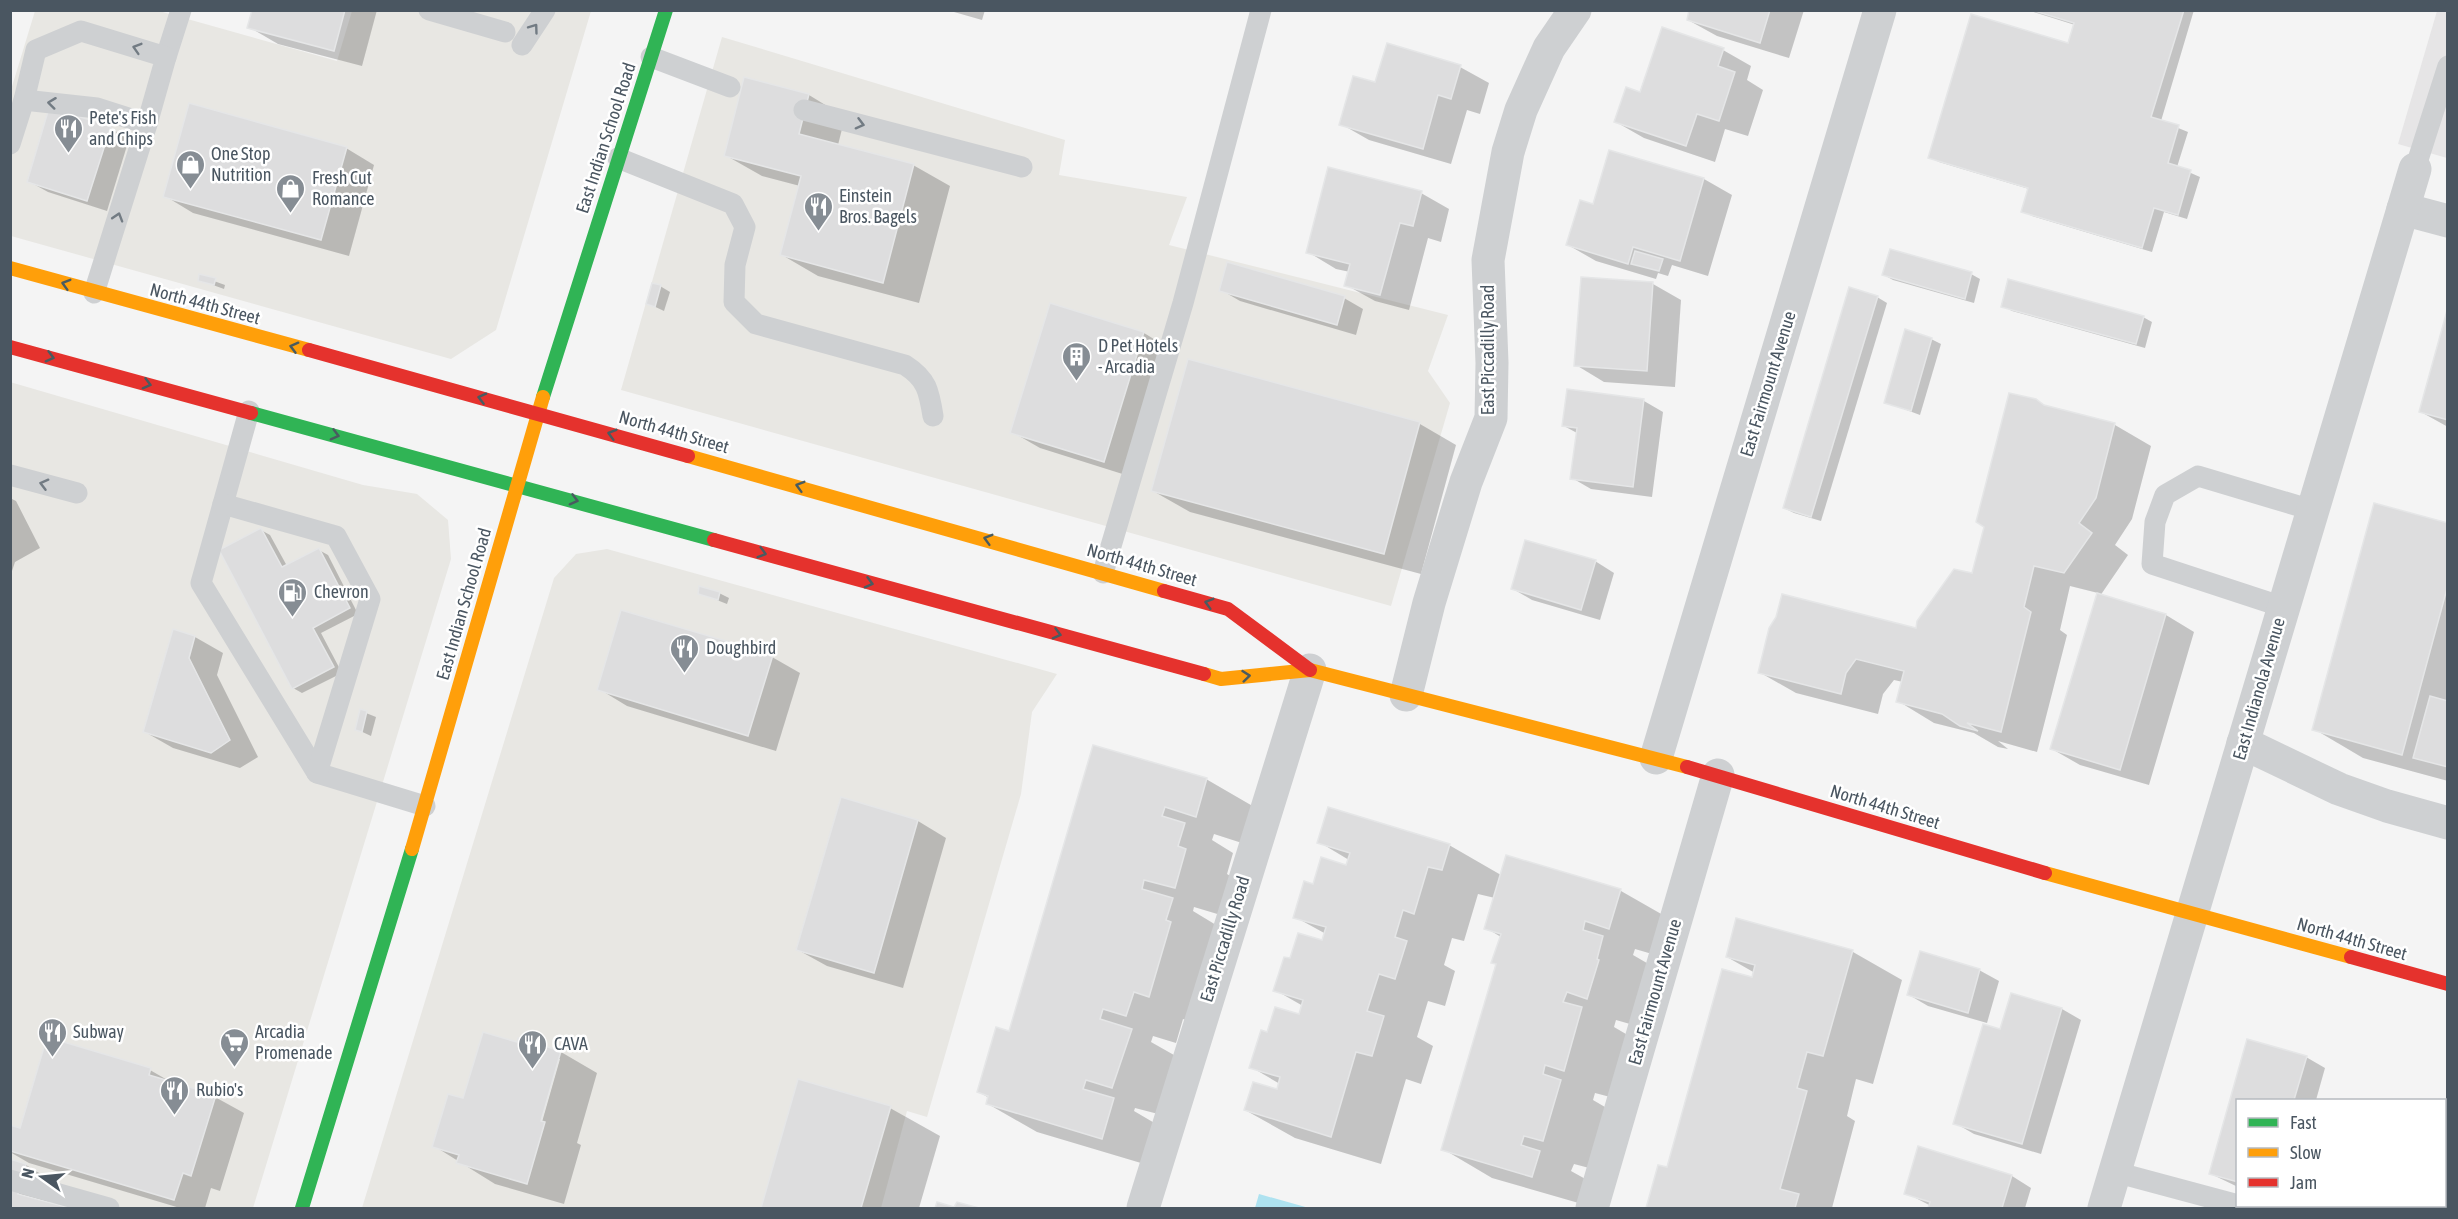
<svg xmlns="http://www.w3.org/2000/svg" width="2458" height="1219" viewBox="0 0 2458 1219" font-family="'Asap Condensed',sans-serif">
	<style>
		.commercial { fill: #e8e7e3 }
		.education { fill: #e6e5e6 }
		.water { fill: #aee2f0 }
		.shadow { fill: #0003; fill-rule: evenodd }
		.building { fill: #ddddde; stroke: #e5e6e7; stroke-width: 1.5 }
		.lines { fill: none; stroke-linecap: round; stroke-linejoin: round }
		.lane { stroke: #ced0d2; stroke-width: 21 }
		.street { stroke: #ced0d2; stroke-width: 33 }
		.fast { stroke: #30b455; stroke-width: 14 }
		.slow { stroke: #ff9f0a; stroke-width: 14 }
		.jam { stroke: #e5322d; stroke-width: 14 }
		.oneway { stroke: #727b83 }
		.oneway2 { stroke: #495b60 }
		.labels { text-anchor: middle; stroke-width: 5; stroke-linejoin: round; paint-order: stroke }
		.poi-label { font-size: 18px; fill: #4a5661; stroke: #fff; text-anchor: start }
		.street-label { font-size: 18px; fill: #4a5661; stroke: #fff }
	</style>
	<rect width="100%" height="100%" fill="#f4f4f4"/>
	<g class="commercial">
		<polygon points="35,11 159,11 337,61 352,11 591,11 496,330 451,359 11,236 10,93"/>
		<polygon points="722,37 1065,140 1059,175 1187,197 1169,245 1448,315 1428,371 1450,403 1391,606 621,390"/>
		<polygon points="10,382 363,485 417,494 448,520 451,559 253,1208 11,1208"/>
		<polygon points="607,549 1057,674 1032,712 1021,794 927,1117 907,1111 881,1208 362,1208 554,578 576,554"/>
	</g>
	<polygon class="education" points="2437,11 2447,11 2447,158 2398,144"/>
	<polygon class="water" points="1259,1194 1309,1208 1255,1208"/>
	<g class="shadow">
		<polygon points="254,10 377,10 362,66 278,44 249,27"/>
		<polygon points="947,10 985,10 982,20"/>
		<polygon points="1691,10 1804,10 1789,58 1717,36 1688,20"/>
		<polygon points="2027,10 2194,10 2161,121 2188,132 2177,167 2200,177 2187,219 2164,212 2152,252 2032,216 2023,211 2029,189 1939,162 1929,157 2069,45 2075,25"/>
		<polygon points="1723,50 1751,66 1747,80 1763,90 1748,136 1725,129 1715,162 1644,138 1616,122 1641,94"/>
		<polygon points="1460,67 1489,83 1480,114 1467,110 1451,164 1369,140 1341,124 1376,84"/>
		<polygon points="745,78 809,95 845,117 838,145 913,165 950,186 919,303 818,276 782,255 800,186 762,176 725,155"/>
		<polygon points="110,128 129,139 107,211 48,192 28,181"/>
		<polygon points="346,148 374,165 349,256 193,213 165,196"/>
		<polygon points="1610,152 1704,179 1732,195 1708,276 1672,265 1668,276 1658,273 1656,279 1596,261 1568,245 1594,206"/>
		<polygon points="1421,193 1449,209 1441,242 1428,238 1409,310 1375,301 1346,285 1350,272 1336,269 1308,252"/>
		<polygon points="1971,274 1980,279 1974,303 1893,280 1884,275"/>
		<polygon points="200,276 225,285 224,289 199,280"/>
		<polygon points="1582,279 1653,284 1681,300 1675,387 1604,382 1576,365"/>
		<polygon points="660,286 670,292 664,311 647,303"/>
		<polygon points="1221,290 1344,298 1363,309 1356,335 1240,301"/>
		<polygon points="1877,297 1887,303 1821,521 1794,513 1784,508"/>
		<polygon points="1051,305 1144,333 1172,350 1132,477 1040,448 1012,432"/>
		<polygon points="2003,306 2143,317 2152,322 2145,348 2012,311"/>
		<polygon points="2448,312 2448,427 2421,412"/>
		<polygon points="1931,339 1941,344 1920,415 1885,402"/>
		<polygon points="1189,361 1420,424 1456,445 1421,574 1190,512 1153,491"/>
		<polygon points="1569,390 1644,401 1663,412 1652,497 1591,489 1572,478 1577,433 1564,426"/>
		<polygon points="2047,408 2115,425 2151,446 2132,519 2115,545 2128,555 2100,596 2166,615 2194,632 2149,785 2080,765 2052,749 2098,593 2070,586 2060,630 2067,635 2037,752 1998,741 2008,749 1998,747 1974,733 1934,723 1898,701 1903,682 1894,680 1883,694 1878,714 1796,693 1759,672 1917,630 1973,575"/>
		<polygon points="10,498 16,501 40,548 15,562 10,577"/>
		<polygon points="2448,524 2448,781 2363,758 2314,729"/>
		<polygon points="261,530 270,535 287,566 319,550 328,555 358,614 321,633 342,673 302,693 293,688"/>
		<polygon points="1595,561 1614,573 1600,620 1532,600 1513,589"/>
		<polygon points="699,593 719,593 729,598 727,604"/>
		<polygon points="195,637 223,653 217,675 258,757 240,768 173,748 145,732"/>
		<polygon points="772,657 800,673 776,751 627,706 599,689"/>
		<polygon points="361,711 376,717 371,736 356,729"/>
		<polygon points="1094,746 1206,779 1256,808 1245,844 1214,834 1212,840 1233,853 1227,874 1235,879 1224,916 1194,907 1193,911 1221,928 1198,1024 1183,1019 1176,1043 1153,1036 1151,1042 1181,1059 1162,1115 1135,1108 1134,1111 1163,1128 1151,1166 1037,1132 988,1104 989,1098 979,1092 1010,1032"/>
		<polygon points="842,799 918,821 946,838 903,988 827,966 798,950"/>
		<polygon points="1319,842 1449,845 1501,875 1507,857 1621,891 1670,919 1659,956 1635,949 1633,955 1652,966 1637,1026 1616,1020 1614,1027 1631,1037 1614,1098 1595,1093 1593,1100 1610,1110 1593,1169 1574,1164 1571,1171 1589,1181 1582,1204 1492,1178 1443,1149 1497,965 1493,962 1501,937 1486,928 1495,898 1478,894 1464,941 1452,938 1444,965 1455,971 1445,1006 1428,1001 1417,1037 1433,1046 1421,1084 1406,1079 1381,1164 1295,1138 1245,1110 1278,1091 1280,1084 1251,1067 1268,1034 1300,1016 1303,1006 1275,990 1291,960 1323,942 1326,934 1295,917 1314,886 1348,867 1349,860"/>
		<polygon points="1737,920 1853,952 1902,980 1873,1084 1856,1079 1847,1116 1855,1121 1832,1208 1647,1208 1659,1166 1668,1169 1753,979 1755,973 1727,957"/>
		<polygon points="1979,970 1999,981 1987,1023 1928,1006 1909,995"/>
		<polygon points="2062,1009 2081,1020 2041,1154 1974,1134 1955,1123 2001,1031"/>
		<polygon points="2248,1041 2306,1057 2325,1068 2316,1100 2238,1100 2238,1187 2211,1174"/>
		<path d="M518,1044L561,1052L597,1073L577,1143L581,1145L564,1204L495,1184L434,1146L464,1100ZM557,1059H560L540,1129L538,1128Z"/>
		<polygon points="150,1070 176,1085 215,1097 244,1113 220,1191 211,1188 205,1208 180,1208 29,1163 10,1152 10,1126 21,1130"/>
		<polygon points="799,1081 890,1108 940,1136 919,1208 762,1208"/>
		<polygon points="1919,1148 2012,1176 2031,1188 2025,1208 1930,1208 1931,1206 1906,1193"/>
		<polygon points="10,1161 26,1165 54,1182 48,1204 64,1208 10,1208"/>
	</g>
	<g class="building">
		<polygon points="252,10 345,10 334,51 247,28"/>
		<polygon points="1689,10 1770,10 1760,43 1687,20"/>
		<polygon points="2031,10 2184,10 2151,117 2179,125 2168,163 2191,170 2178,215 2154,208 2142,248 2021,212 2028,188 1928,158 1971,14 2068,43 2074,23"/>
		<polygon points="1662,27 1724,48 1718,66 1735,72 1719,121 1697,114 1686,146 1614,122 1626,87 1640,92"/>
		<polygon points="1387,43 1461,65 1451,99 1438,95 1423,149 1339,125 1353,76 1375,82"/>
		<polygon points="744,77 809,94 799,134 914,164 883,283 780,255 801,176 724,156"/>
		<polygon points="189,103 347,147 321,240 163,197"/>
		<polygon points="49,108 111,126 87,201 27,182"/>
		<polygon points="1609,150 1704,178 1680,261 1633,247 1628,264 1566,245 1580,200 1593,204"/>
		<polygon points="1328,167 1422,191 1413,226 1400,223 1380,295 1344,286 1350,264 1306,253"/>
		<polygon points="1890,249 1972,272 1965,299 1882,275"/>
		<polygon points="1635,251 1663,259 1659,271 1631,264"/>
		<polygon points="1227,262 1345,296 1337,325 1219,291"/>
		<polygon points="199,274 216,278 214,285 198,281"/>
		<polygon points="1581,277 1653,282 1647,371 1574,366"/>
		<polygon points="2008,279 2144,316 2136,344 2001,307"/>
		<polygon points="652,283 661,285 655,307 646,304"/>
		<polygon points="1849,287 1878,296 1811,517 1783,508"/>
		<polygon points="1050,303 1144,332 1104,462 1010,433"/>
		<polygon points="2448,307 2448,420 2419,412"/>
		<polygon points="1905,329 1932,338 1911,411 1884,403"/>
		<polygon points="1188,359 1420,422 1384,554 1151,491"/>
		<polygon points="1567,389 1644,399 1633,487 1570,479 1577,428 1562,426"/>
		<polygon points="2009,393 2036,399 2044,405 2115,423 2096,498 2079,523 2092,533 2064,573 2034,566 2024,607 2031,612 2001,732 1967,723 1978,731 1960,726 1942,714 1896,702 1904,671 1856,659 1846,673 1841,694 1758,673 1769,628 1776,617 1782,594 1916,628 1917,621 1954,569 1972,573 1984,527 1976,522"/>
		<polygon points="2374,503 2448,523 2448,585 2402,755 2312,730"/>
		<polygon points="261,528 282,567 319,548 350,608 313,628 334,667 292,689 219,550"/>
		<polygon points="1525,540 1596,560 1581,610 1511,589"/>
		<polygon points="699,586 720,592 718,600 698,594"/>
		<polygon points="2097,593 2166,614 2120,770 2050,749"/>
		<polygon points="621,610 773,655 748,736 597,690"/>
		<polygon points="173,629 195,636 189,658 230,740 211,753 143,732"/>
		<polygon points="2430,696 2448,701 2448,767 2413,758"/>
		<polygon points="360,709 367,711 362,732 355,730"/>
		<polygon points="1093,745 1207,778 1196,817 1165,807 1162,816 1185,823 1178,846 1186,849 1175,888 1144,880 1142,889 1173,898 1166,920 1171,922 1149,997 1134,992 1126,1016 1103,1009 1100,1019 1132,1029 1112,1088 1086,1080 1083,1089 1114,1098 1102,1139 986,1104 988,1096 977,1092 996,1027 1009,1031"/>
		<polygon points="841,797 918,820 874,973 796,950"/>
		<polygon points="1328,807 1450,844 1442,870 1428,867 1414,914 1403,910 1395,937 1407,941 1395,979 1379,974 1367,1011 1384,1016 1372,1056 1356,1052 1331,1137 1244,1110 1253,1082 1277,1089 1280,1077 1249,1068 1261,1030 1267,1032 1275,1007 1299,1014 1303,1000 1273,991 1284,957 1290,958 1298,933 1322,940 1326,927 1293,918 1304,881 1313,884 1321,857 1346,865 1350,853 1317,843"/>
		<polygon points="1506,855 1621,889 1609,929 1585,921 1583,930 1603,936 1597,959 1599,960 1587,999 1567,992 1563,1002 1582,1007 1564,1071 1545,1065 1543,1074 1561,1080 1543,1141 1524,1136 1521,1145 1540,1151 1532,1177 1441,1150 1496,964 1491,963 1501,934 1484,929"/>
		<polygon points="1736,918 1853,950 1823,1056 1807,1052 1797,1088 1807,1091 1780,1189 1799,1194 1795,1208 1646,1208 1658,1165 1667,1167 1722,969 1752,977 1755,965 1726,957"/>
		<polygon points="1920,951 1980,969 1968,1013 1907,995"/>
		<polygon points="2011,993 2062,1008 2022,1144 1953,1124 1983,1024 2000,1029"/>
		<polygon points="483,1032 517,1042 518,1038 561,1051 541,1121 545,1122 527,1184 456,1163 459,1155 432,1147 448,1094 463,1098"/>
		<polygon points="47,1037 151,1068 149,1075 216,1095 191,1176 183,1173 174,1200 10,1151 10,1125 20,1128"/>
		<polygon points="2247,1039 2307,1056 2294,1100 2238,1100 2238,1182 2209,1174"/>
		<polygon points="798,1079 891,1106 861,1208 761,1208"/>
		<polygon points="1918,1146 2012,1175 2002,1208 1928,1208 1930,1202 1904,1194"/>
		<polygon points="10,1159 26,1164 18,1194 70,1208 10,1208"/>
		<polygon points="937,1202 954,1207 957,1202 979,1208 935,1208"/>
	</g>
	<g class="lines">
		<g class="lane">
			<polyline points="429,10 505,32"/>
			<polyline points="522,45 545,10"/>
			<polyline points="166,57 181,10"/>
			<polyline points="651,57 730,87"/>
			<polyline points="24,100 36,50 81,31 166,57 147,124"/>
			<polyline points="804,110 1022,167"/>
			<polyline points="10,144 24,100 97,108 147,124 94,293"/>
			<path d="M618,158L733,204L745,227L735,265L734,302L756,324L905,365C927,379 929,391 933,416"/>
			<polyline points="2415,169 2448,66"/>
			<polyline points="249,411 201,583 317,773 425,806"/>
			<polyline points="10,475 77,493"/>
			<polyline points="223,504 336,536 370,599 317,773"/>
			<polyline points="1103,573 1183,303 1261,10"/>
			<polyline points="2283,607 2152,564 2155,522 2165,495 2198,476 2312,510"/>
			<polyline points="2115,1172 2238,1205"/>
			<polyline points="10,1180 109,1208"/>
		</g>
		<g class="street">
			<polyline points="2403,209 2448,221"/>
			<polyline points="1406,695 1429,603 1466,482 1491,418 1492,363 1488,260 1508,152 1521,110 1549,48 1575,10"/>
			<polyline points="2243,743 2339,789 2387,806 2448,823"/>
			<polyline points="1656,758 1880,10"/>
			<polyline points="1143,1208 1310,670"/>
			<polyline points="1592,1208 1718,775"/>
			<polyline points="2104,1208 2415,169"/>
		</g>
		<g class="fast">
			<polyline points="543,397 666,10"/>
			<polyline points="251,413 714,540"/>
			<polyline points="302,1208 412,849"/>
		</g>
		<g class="slow">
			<polyline points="10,268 309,350"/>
			<polyline points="688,456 1164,591"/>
			<polyline points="1204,674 1221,679 1310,670 1687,767"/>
			<polyline points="412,849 543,397"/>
			<polyline points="2045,873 2351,957"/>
		</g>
		<g class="jam">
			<polyline points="10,347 251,413"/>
			<polyline points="309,350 688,456"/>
			<polyline points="714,540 1204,674"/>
			<polyline points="1164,591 1228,609 1310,670"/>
			<polyline points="1687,767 2045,873"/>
			<polyline points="2351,957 2448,984"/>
		</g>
	</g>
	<defs><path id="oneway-chevron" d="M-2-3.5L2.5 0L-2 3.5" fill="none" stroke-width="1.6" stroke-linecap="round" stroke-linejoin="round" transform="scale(1.5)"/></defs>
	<g class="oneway">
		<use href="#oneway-chevron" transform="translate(534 28) rotate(-54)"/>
		<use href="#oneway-chevron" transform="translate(137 48) rotate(-163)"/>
		<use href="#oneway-chevron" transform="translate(52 103) rotate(-173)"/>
		<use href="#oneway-chevron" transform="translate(860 124) rotate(15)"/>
		<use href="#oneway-chevron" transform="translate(118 217) rotate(-73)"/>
		<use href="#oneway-chevron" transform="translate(44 484) rotate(-165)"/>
	</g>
	<g class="oneway2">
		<use href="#oneway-chevron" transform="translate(66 284) rotate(-164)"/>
		<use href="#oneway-chevron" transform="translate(294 347) rotate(-165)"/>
		<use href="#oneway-chevron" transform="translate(50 357) rotate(15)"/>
		<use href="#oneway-chevron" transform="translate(147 384) rotate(15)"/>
		<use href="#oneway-chevron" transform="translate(482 398) rotate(-166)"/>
		<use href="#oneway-chevron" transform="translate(612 434) rotate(-164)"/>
		<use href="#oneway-chevron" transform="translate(335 435) rotate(15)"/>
		<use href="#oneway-chevron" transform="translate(800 486) rotate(-164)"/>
		<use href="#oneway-chevron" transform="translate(574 500) rotate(15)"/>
		<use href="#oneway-chevron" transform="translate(988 539) rotate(-164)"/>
		<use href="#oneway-chevron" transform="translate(762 553) rotate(16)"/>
		<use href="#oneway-chevron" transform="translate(869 583) rotate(15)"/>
		<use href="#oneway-chevron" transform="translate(1209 603) rotate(-164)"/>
		<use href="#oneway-chevron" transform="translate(1057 634) rotate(15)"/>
		<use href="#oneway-chevron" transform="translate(1246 676) rotate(-6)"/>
	</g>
	<defs>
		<symbol id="restaurant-pin" viewBox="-11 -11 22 30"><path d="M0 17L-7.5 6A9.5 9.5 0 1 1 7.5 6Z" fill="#868d94" stroke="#fff"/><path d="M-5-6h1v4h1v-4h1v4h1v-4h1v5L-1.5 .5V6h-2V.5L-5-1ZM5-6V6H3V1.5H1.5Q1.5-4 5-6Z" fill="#fff"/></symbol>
		<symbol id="shop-pin" viewBox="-11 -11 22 30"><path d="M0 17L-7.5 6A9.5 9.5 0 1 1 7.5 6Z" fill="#868d94" stroke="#fff"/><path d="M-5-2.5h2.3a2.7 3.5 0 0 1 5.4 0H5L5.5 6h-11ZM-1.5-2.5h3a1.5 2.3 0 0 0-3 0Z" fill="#fff"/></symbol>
		<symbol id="building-pin" viewBox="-11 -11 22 30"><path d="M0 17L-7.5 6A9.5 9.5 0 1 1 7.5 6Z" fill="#868d94" stroke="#fff"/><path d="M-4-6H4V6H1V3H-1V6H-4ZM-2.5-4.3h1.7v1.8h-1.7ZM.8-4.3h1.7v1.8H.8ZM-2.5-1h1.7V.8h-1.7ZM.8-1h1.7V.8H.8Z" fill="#fff"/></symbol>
		<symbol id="fuel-pin" viewBox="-11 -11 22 30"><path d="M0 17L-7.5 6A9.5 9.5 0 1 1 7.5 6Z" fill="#868d94" stroke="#fff"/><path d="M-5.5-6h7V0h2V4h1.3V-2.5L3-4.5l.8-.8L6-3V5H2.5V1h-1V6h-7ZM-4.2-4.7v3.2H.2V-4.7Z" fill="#fff"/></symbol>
		<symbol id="supermarket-pin" viewBox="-11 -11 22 30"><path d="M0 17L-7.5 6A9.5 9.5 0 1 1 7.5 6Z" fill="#868d94" stroke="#fff"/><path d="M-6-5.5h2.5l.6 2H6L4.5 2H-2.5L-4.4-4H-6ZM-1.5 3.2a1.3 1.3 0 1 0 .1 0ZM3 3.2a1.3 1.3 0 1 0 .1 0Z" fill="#fff"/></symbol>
	</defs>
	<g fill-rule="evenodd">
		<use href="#restaurant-pin" x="52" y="112" width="33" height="45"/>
		<use href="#shop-pin" x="174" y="148" width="33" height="45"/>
		<use href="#shop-pin" x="274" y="172" width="33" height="45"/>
		<use href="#restaurant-pin" x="802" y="190" width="33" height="45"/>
		<use href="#building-pin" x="1060" y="340" width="33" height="45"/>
		<use href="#fuel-pin" x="276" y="576" width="33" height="45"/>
		<use href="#restaurant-pin" x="668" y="632" width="33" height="45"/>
		<use href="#restaurant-pin" x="36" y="1016" width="33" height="45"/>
		<use href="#supermarket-pin" x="218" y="1026" width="33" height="45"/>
		<use href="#restaurant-pin" x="516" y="1028" width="33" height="45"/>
		<use href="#restaurant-pin" x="158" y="1074" width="33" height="45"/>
	</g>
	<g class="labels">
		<g class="poi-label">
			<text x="89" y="124">Pete's Fish<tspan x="89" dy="21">and Chips</tspan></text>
			<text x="211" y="160">One Stop<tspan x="211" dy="21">Nutrition</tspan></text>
			<text x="312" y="184">Fresh Cut<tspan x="312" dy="21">Romance</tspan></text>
			<text x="839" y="202">Einstein<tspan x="839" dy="21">Bros. Bagels</tspan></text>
			<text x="1098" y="352">D Pet Hotels<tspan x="1098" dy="21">- Arcadia</tspan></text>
			<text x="314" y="598">Chevron</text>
			<text x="706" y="654">Doughbird</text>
			<text x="73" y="1038">Subway</text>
			<text x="255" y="1038">Arcadia<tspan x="255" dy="21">Promenade</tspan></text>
			<text x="554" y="1050">CAVA</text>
			<text x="196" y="1096">Rubio's</text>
		</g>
		<g class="street-label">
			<text transform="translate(606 138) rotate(-72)" y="6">East Indian School Road</text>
			<text transform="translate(205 304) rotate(15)" y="6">North 44th Street</text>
			<text transform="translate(1488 350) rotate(-90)" y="6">East Piccadilly Road</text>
			<text transform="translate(1768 384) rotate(-73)" y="6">East Fairmount Avenue</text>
			<text transform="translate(674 432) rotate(16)" y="6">North 44th Street</text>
			<text transform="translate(1142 565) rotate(16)" y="6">North 44th Street</text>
			<text transform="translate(464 604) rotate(-74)" y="6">East Indian School Road</text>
			<text transform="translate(2259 689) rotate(-74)" y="6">East Indianola Avenue</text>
			<text transform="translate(1885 807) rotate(17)" y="6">North 44th Street</text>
			<text transform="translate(1225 939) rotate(-73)" y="6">East Piccadilly Road</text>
			<text transform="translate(2352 939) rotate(16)" y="6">North 44th Street</text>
			<text transform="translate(1655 992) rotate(-74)" y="6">East Fairmount Avenue</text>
		</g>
	</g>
	<rect width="2458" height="1219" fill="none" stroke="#4a5661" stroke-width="24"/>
	<rect x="2236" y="1099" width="210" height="108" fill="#ffffff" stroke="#b7bbc0" stroke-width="1.5"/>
	<rect x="2248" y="1118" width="30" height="9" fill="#30b455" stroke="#b7bbc0" stroke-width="1.5"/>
	<text x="2290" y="1129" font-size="18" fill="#4a5661">Fast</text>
	<rect x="2248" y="1148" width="30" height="9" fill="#ff9f0a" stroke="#b7bbc0" stroke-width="1.5"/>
	<text x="2290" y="1159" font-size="18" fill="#4a5661">Slow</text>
	<rect x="2248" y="1178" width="30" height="9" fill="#e5322d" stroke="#b7bbc0" stroke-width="1.5"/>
	<text x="2290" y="1189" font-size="18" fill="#4a5661">Jam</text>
	<g transform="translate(42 1177) rotate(285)" stroke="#ffffff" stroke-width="4.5" paint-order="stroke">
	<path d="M0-4.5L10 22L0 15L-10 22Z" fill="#4a5661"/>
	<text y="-9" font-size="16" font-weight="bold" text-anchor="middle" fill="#4a5661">N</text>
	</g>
</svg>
